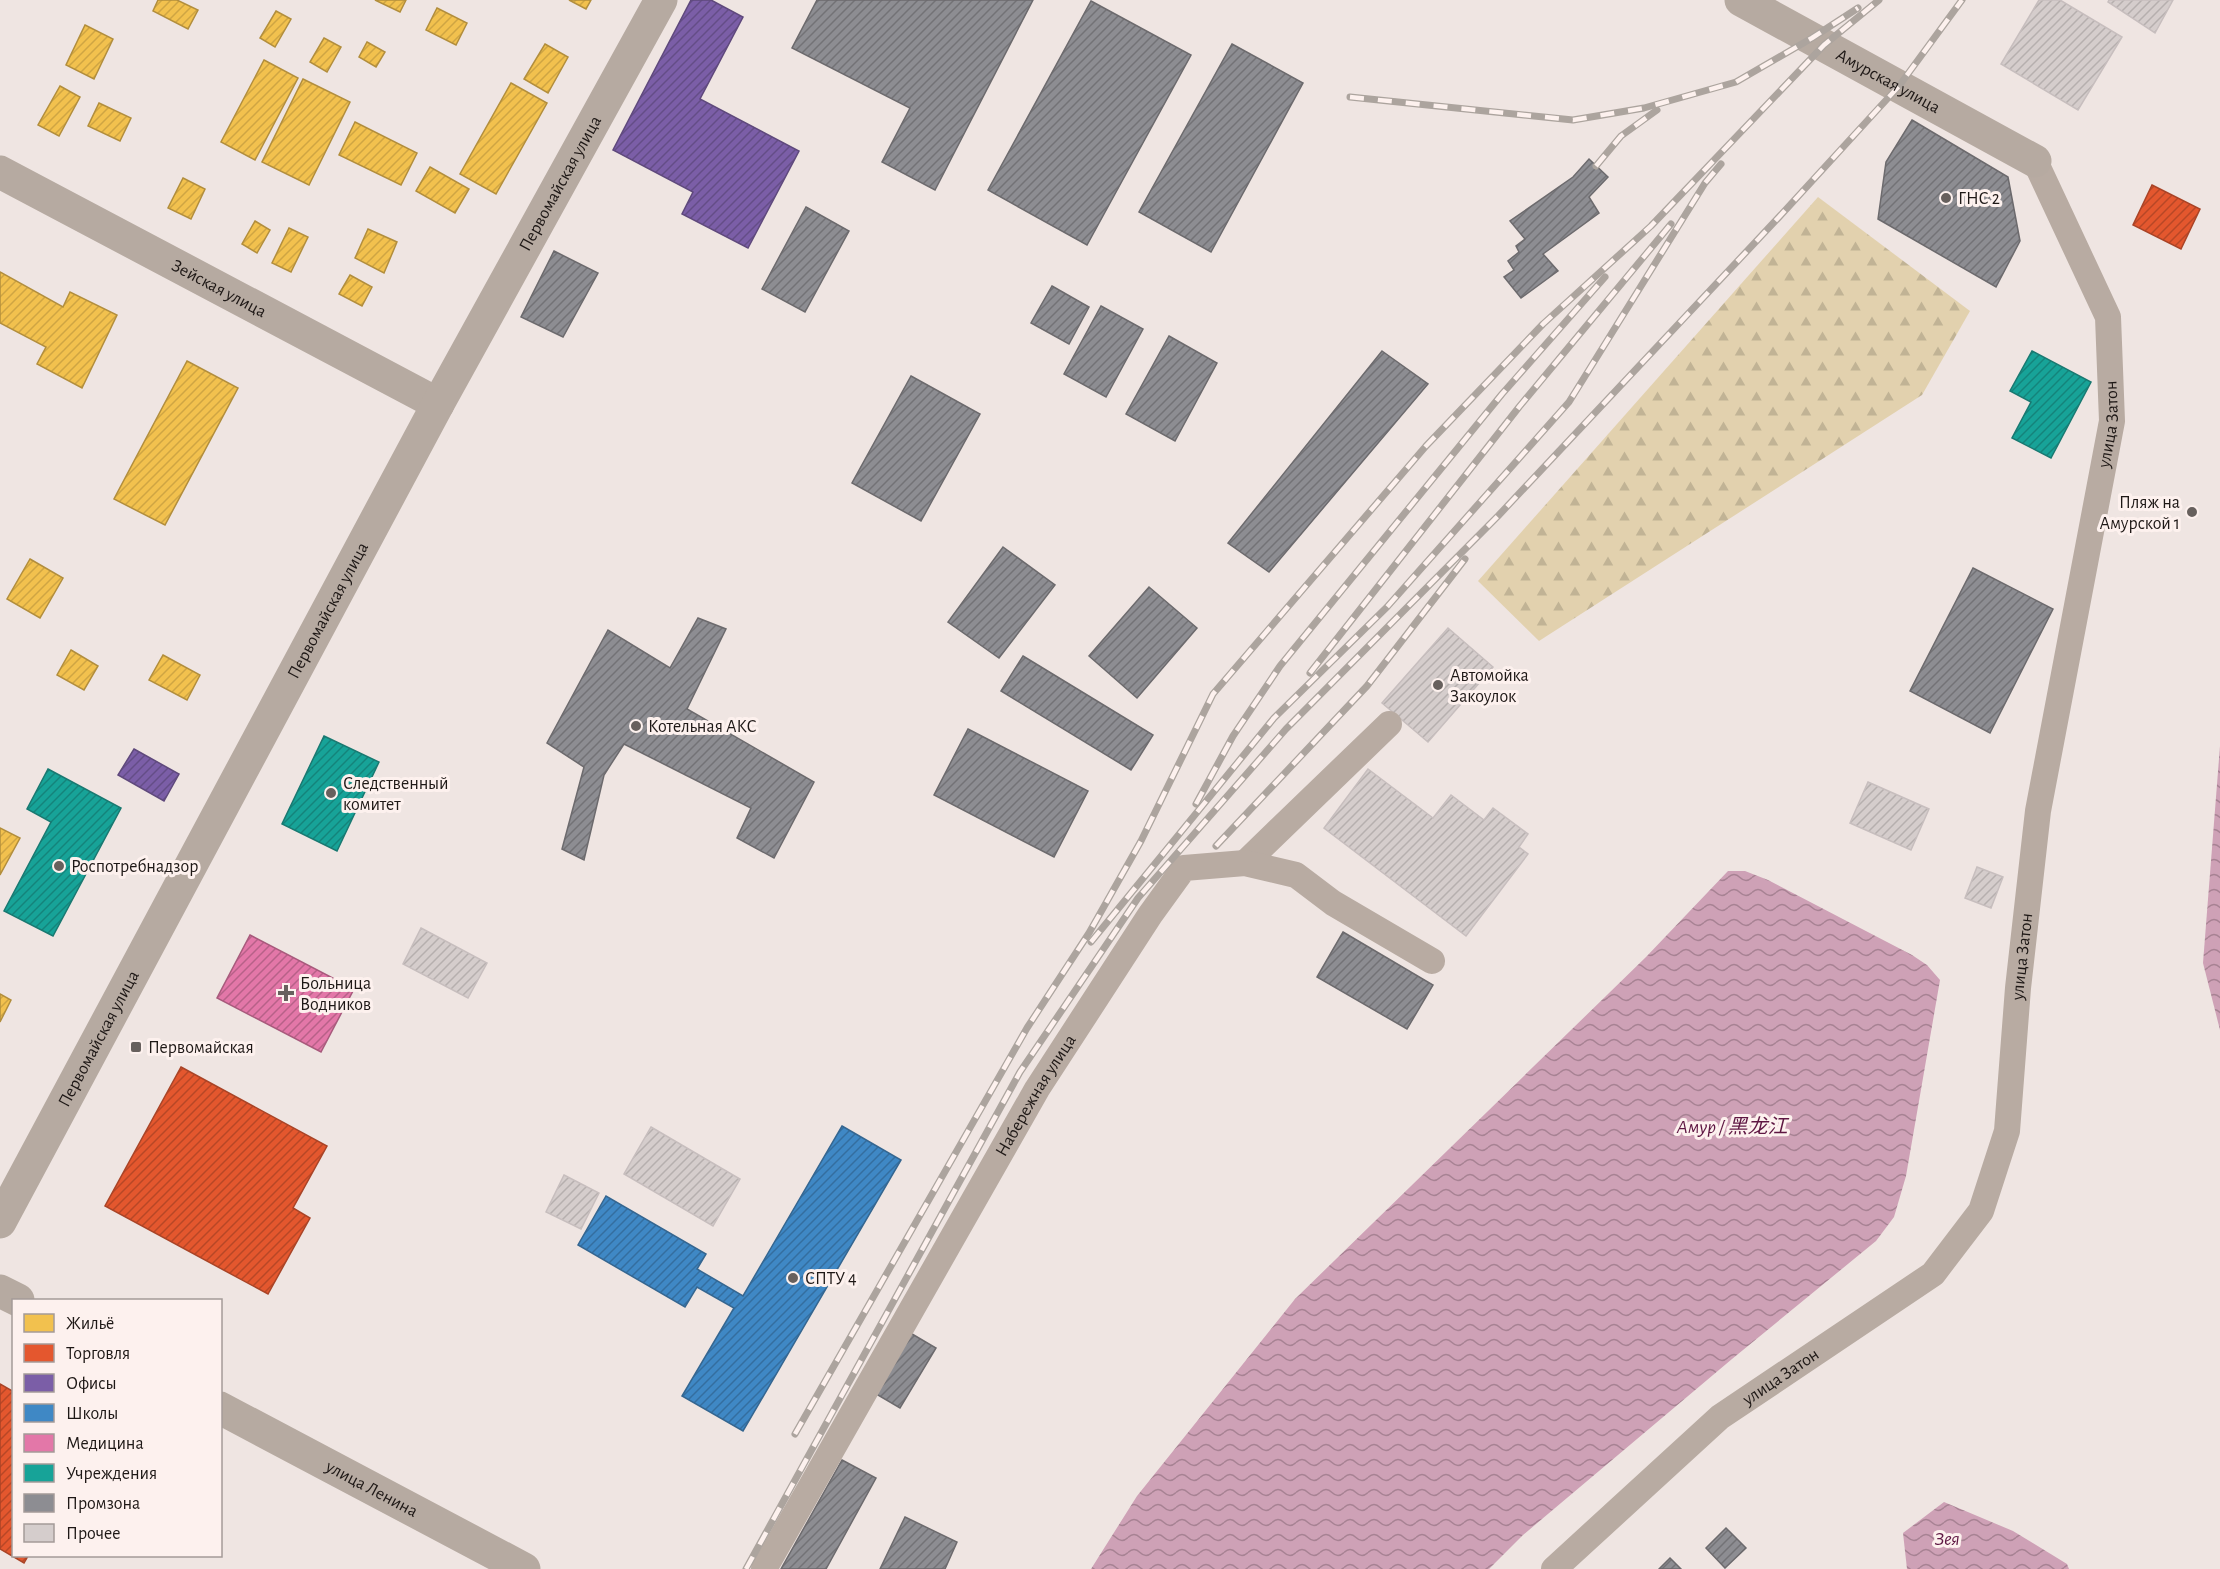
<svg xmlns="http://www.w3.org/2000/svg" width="2220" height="1569" viewBox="0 0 2220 1569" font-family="'Alegreya Sans','Noto Sans SC',sans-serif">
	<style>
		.forest { fill: url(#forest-firs) }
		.water { fill: url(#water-waves) }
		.homes { fill: url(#homes-hatch); stroke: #b28e3d; stroke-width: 1.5 }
		.shops { fill: url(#shops-hatch); stroke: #a94427; stroke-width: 1.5 }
		.offices { fill: url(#offices-hatch); stroke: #5f497c; stroke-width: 1.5 }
		.schools { fill: url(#schools-hatch); stroke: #356690; stroke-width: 1.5 }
		.health { fill: url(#health-hatch); stroke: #a85a7c; stroke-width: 1.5 }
		.public { fill: url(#public-hatch); stroke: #197971; stroke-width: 1.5 }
		.industry { fill: url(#industry-hatch); stroke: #6c6a6d; stroke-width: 1.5 }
		.building { fill: url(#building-hatch); stroke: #c7bebe; stroke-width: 1.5 }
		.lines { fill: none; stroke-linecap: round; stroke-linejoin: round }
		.street { stroke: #b8aba2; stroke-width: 26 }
		.secondary { stroke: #b6aaa1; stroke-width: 33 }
		.rail-casing { stroke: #aca49e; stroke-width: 7 }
		.rail { stroke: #fdf1ee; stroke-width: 4.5; stroke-dasharray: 14; stroke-linecap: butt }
		.poi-dot { fill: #67605d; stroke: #fdf1ee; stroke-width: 2 }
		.labels { text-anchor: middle; stroke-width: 6; stroke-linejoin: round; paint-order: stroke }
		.street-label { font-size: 18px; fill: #1e1816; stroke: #fdf1ee }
		.poi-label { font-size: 18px; fill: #1e1816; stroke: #fdf1ee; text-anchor: start }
		.water-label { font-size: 20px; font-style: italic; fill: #5e1642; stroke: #fdf1ee }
	</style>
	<defs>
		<pattern id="forest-firs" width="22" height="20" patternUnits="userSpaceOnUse" patternTransform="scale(1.5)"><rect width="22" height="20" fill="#e2d1ae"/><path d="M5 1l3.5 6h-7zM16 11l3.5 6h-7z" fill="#c1b395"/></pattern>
		<pattern id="water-waves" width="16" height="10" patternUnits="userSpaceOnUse" patternTransform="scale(1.5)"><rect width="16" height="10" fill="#cea1b6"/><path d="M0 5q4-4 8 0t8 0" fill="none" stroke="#a78293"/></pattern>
		<pattern id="homes-hatch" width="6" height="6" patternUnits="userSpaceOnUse" patternTransform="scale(1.5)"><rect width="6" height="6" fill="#f2c14e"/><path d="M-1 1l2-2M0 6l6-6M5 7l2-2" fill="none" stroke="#cfa543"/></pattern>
		<pattern id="shops-hatch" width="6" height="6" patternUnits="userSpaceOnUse" patternTransform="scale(1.5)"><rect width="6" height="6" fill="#e4572e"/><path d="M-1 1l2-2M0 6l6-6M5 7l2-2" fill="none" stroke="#b84726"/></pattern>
		<pattern id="offices-hatch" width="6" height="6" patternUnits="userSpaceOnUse" patternTransform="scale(1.5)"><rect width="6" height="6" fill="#7b5ea7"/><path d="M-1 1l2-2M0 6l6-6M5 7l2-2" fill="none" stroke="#644d87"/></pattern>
		<pattern id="schools-hatch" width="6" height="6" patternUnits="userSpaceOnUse" patternTransform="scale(1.5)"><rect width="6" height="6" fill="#3f88c5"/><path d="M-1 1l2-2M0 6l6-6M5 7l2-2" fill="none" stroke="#346e9f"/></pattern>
		<pattern id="health-hatch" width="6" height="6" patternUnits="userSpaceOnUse" patternTransform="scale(1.5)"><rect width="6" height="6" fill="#e377a8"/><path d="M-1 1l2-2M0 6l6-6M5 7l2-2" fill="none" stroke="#b76188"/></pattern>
		<pattern id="public-hatch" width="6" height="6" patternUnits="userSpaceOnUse" patternTransform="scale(1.5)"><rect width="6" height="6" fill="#17a398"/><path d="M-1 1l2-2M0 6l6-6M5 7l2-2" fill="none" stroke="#14847b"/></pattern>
		<pattern id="industry-hatch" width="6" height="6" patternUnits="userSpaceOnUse" patternTransform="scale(1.5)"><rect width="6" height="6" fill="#8d8d92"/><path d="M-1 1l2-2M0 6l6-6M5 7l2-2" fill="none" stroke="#737276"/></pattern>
		<pattern id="building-hatch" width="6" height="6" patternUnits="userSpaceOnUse" patternTransform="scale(1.5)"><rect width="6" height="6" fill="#d5cdcc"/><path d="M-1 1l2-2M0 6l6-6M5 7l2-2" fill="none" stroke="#b6afae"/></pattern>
	</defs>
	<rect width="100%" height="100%" fill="#efe5e2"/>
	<polygon class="forest" points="1818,197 1970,311 1922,395 1539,641 1478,581"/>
	<g class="water">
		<polygon points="2220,746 2220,1030 2203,963"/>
		<polygon points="1728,871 1745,871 1768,880 1912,955 1927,965 1940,980 1906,1176 1894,1217 1876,1241 1732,1359 1523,1535 1489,1569 1091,1569 1137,1496 1295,1299 1646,957"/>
		<polygon points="1944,1502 2013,1531 2067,1564 2069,1569 1907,1569 1903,1533"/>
	</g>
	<g class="homes">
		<polygon points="158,0 177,0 198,10 188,29 153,11"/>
		<polygon points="375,0 406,0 400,12"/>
		<polygon points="569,0 591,0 586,9"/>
		<polygon points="437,8 467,23 456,45 426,30"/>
		<polygon points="276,11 291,19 275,47 260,38"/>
		<polygon points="85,25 113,39 94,79 66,65"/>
		<polygon points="324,38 341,47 327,72 310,62"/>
		<polygon points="367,42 385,52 376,67 359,57"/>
		<polygon points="545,44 568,57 548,93 524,79"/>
		<polygon points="264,60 298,78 255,160 221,142"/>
		<polygon points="303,79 350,102 309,185 262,162"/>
		<polygon points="511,83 547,103 496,194 460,174"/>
		<polygon points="60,86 80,97 59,136 38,125"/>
		<polygon points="99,103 131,118 120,141 88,126"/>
		<polygon points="355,122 417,153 401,185 339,155"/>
		<polygon points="430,167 469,189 455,213 416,191"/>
		<polygon points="183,178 205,189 191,219 168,208"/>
		<polygon points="255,221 270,230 257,253 242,244"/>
		<polygon points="289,228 308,237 291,272 272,263"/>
		<polygon points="368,229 397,242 384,273 355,258"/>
		<polygon points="0,272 63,307 70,292 117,315 82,388 37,364 46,347 0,323"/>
		<polygon points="350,275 372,287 362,306 339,294"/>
		<polygon points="187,361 238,388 165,525 114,499"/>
		<polygon points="30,559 63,578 40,618 7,599"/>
		<polygon points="71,650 98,666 84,690 57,675"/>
		<polygon points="163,655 200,675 187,700 149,680"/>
		<polygon points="0,828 20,838 0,875"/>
		<polygon points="0,994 11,1000 0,1022"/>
	</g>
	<g class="shops">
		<polygon points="2152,185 2200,209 2181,249 2133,225"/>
		<polygon points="181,1067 327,1146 293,1208 310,1218 268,1294 105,1206"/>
		<polygon points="0,1384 14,1392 14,1556 28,1556 24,1563 0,1549"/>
	</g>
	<g class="offices">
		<polygon points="691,0 711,0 743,17 700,99 799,151 748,248 682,214 693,192 613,150"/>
		<polygon points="134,749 179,774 164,801 118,775"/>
	</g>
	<polygon class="schools" points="842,1126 901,1160 743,1431 682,1396 734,1308 697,1287 685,1307 578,1245 606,1196 706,1254 697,1269 743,1296"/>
	<polygon class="health" points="250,935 354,989 321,1052 217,998"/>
	<g class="public">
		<polygon points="2032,351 2091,382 2051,458 2012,438 2031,402 2010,391"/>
		<polygon points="324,736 379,762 337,851 282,824"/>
		<polygon points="48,769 121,808 53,936 4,911 51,822 27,809"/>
	</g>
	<g class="industry">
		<polygon points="817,0 1033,0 935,190 882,162 910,108 792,48"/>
		<polygon points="1091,1 1191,55 1087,245 988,190"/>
		<polygon points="1232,44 1303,83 1211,252 1139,212"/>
		<polygon points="1912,120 2008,177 2020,241 1996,287 1878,219 1886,162"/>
		<polygon points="1589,159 1608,177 1589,197 1599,213 1543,254 1558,271 1521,298 1504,277 1514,270 1508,261 1519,252 1516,246 1525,239 1510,221 1573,177"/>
		<polygon points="806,207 849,231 805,312 762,289"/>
		<polygon points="554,251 598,273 563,337 521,317"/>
		<polygon points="1052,286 1089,307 1069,344 1031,323"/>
		<polygon points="1101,306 1143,329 1106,397 1064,374"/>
		<polygon points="1169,336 1217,363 1175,441 1126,414"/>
		<polygon points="1382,351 1428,384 1269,572 1228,543"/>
		<polygon points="911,376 980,414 921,521 852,483"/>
		<polygon points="1003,547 1055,585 999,658 948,622"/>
		<polygon points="1973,568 2053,609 1990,733 1910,691"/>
		<polygon points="1149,587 1197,628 1137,698 1089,656"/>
		<polygon points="698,618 726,629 687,709 814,782 774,858 737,838 751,808 624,744 604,775 584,860 562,849 584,767 547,743 608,630 670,668"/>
		<polygon points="1023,656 1153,735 1131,770 1001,691"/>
		<polygon points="968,729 1088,791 1054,857 934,795"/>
		<polygon points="1343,932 1433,985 1407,1029 1317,977"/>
		<polygon points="907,1331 936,1348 900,1408 871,1391"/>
		<polygon points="842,1460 876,1478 826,1569 781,1569"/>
		<polygon points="905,1517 957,1542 945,1569 880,1569"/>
		<polygon points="1726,1528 1746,1548 1725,1568 1706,1548"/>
		<polygon points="1670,1558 1681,1569 1659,1569"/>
	</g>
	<g class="building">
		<polygon points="2039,0 2060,0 2122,37 2078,110 2001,64"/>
		<polygon points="2109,0 2173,0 2155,33 2108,2"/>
		<polygon points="1448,628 1493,667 1428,742 1382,703"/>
		<polygon points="1368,769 1433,818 1451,795 1484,820 1493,808 1528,834 1519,847 1528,854 1466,936 1324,828"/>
		<polygon points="1868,782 1929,809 1911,850 1850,823"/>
		<polygon points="1977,867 2003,877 1991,908 1965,898"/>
		<polygon points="421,928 487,963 468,998 403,964"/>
		<polygon points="651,1127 740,1179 713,1226 624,1174"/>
		<polygon points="564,1175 599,1193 581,1229 546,1212"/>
	</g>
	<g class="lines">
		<g class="street">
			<polyline points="1245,863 1389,724"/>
			<path id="s1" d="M764,1569L1037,1089L1150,915L1184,868L1245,863L1296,875L1333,903L1432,961"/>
			<path id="s2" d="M1554,1569L1720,1417L1933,1274L1981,1211L2007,1131L2018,988L2038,811L2112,421L2108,317L2035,161"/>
		</g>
		<g class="secondary">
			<path id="s3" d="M1741,0L2035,161"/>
			<path id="s4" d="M0,172L438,404"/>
			<path id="s5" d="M0,1222L438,404L661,0"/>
			<polyline points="0,1291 18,1300"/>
			<path id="s6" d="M220,1408L524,1569"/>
		</g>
		<defs>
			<g id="rail">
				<polyline points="1350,97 1573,120 1644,108 1736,82 1812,38 1858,8"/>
				<polyline points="1596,166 1621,136 1657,110"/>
				<polyline points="1310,673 1519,407 1671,224"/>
				<polyline points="1196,804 1233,736 1280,666 1502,394 1605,277"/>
				<polyline points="1216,846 1367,686 1465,559"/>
				<polyline points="1091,942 1274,718 1387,607 1569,402 1705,183 1721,164"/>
				<polyline points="795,1434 1027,1028 1089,933 1141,841 1213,694 1426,446 1543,324 1651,226 1824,45 1879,0"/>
				<polyline points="746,1569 1020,1072 1138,898 1286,729 1498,516 1779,217 1899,86 1962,0"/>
			</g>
		</defs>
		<use href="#rail" class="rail-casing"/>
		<use href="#rail" class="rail"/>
	</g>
	<g class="poi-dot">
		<circle cx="1946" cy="198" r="6"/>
		<circle cx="2192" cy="512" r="6"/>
		<circle cx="1438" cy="685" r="6"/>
		<circle cx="636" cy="726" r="6"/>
		<circle cx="331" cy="793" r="6"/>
		<circle cx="59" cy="866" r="6"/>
		<path d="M283 984h6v6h6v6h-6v6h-6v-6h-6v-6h6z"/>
		<rect x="130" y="1041" width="12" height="12" rx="3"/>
		<circle cx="793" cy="1278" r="6"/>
	</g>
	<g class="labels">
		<g class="street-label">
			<text dy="6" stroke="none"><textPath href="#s3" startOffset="168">Амурская улица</textPath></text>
			<text dy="6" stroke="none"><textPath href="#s5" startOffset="1180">Первомайская улица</textPath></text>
			<text dy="6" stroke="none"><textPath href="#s4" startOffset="248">Зейская улица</textPath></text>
			<text dy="6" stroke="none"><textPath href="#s2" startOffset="1360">улица Затон</textPath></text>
			<text dy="6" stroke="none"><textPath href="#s5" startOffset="694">Первомайская улица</textPath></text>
			<text dy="6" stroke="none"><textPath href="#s2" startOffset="820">улица Затон</textPath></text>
			<text dy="6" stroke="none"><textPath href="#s5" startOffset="208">Первомайская улица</textPath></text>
			<text dy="6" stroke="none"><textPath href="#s1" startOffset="546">Набережная улица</textPath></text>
			<text dy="6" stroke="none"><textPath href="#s2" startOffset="298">улица Затон</textPath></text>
			<text dy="6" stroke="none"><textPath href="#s6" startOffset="172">улица Ленина</textPath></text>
		</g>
		<g class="poi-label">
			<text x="1958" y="204">ГНС 2</text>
			<text x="2180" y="508" text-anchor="end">Пляж на<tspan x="2180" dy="21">Амурской 1</tspan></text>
			<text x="1450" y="681">Автомойка<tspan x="1450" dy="21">Закоулок</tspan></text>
			<text x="648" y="732">Котельная АКС</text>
			<text x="343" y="789">Следственный<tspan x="343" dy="21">комитет</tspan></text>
			<text x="71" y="872">Роспотребнадзор</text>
			<text x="300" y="989">Больница<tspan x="300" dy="21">Водников</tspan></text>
			<text x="148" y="1053">Первомайская</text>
			<text x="805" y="1284">СПТУ 4</text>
		</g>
		<g class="water-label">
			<text x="1732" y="1133">Амур / 黑龙江</text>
			<text x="1947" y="1545">Зея</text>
		</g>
	</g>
	<rect x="12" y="1299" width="210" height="258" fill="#fdf1ee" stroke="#a49a98" stroke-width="1.5"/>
	<rect x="24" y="1314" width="30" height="18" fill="#f2c14e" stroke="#a49a98" stroke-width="1.5"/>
	<text x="66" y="1329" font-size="18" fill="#1e1816">Жильё</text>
	<rect x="24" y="1344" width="30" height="18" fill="#e4572e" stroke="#a49a98" stroke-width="1.5"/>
	<text x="66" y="1359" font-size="18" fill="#1e1816">Торговля</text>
	<rect x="24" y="1374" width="30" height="18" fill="#7b5ea7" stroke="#a49a98" stroke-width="1.5"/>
	<text x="66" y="1389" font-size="18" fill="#1e1816">Офисы</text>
	<rect x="24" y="1404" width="30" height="18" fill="#3f88c5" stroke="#a49a98" stroke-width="1.5"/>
	<text x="66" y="1419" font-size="18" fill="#1e1816">Школы</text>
	<rect x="24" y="1434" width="30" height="18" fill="#e377a8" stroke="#a49a98" stroke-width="1.5"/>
	<text x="66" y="1449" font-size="18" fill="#1e1816">Медицина</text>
	<rect x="24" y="1464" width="30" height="18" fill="#17a398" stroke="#a49a98" stroke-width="1.5"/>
	<text x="66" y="1479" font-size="18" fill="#1e1816">Учреждения</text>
	<rect x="24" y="1494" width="30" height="18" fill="#8d8d92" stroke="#a49a98" stroke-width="1.5"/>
	<text x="66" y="1509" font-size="18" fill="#1e1816">Промзона</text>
	<rect x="24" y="1524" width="30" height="18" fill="#d5cdcc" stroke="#a49a98" stroke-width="1.5"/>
	<text x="66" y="1539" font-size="18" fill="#1e1816">Прочее</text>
</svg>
